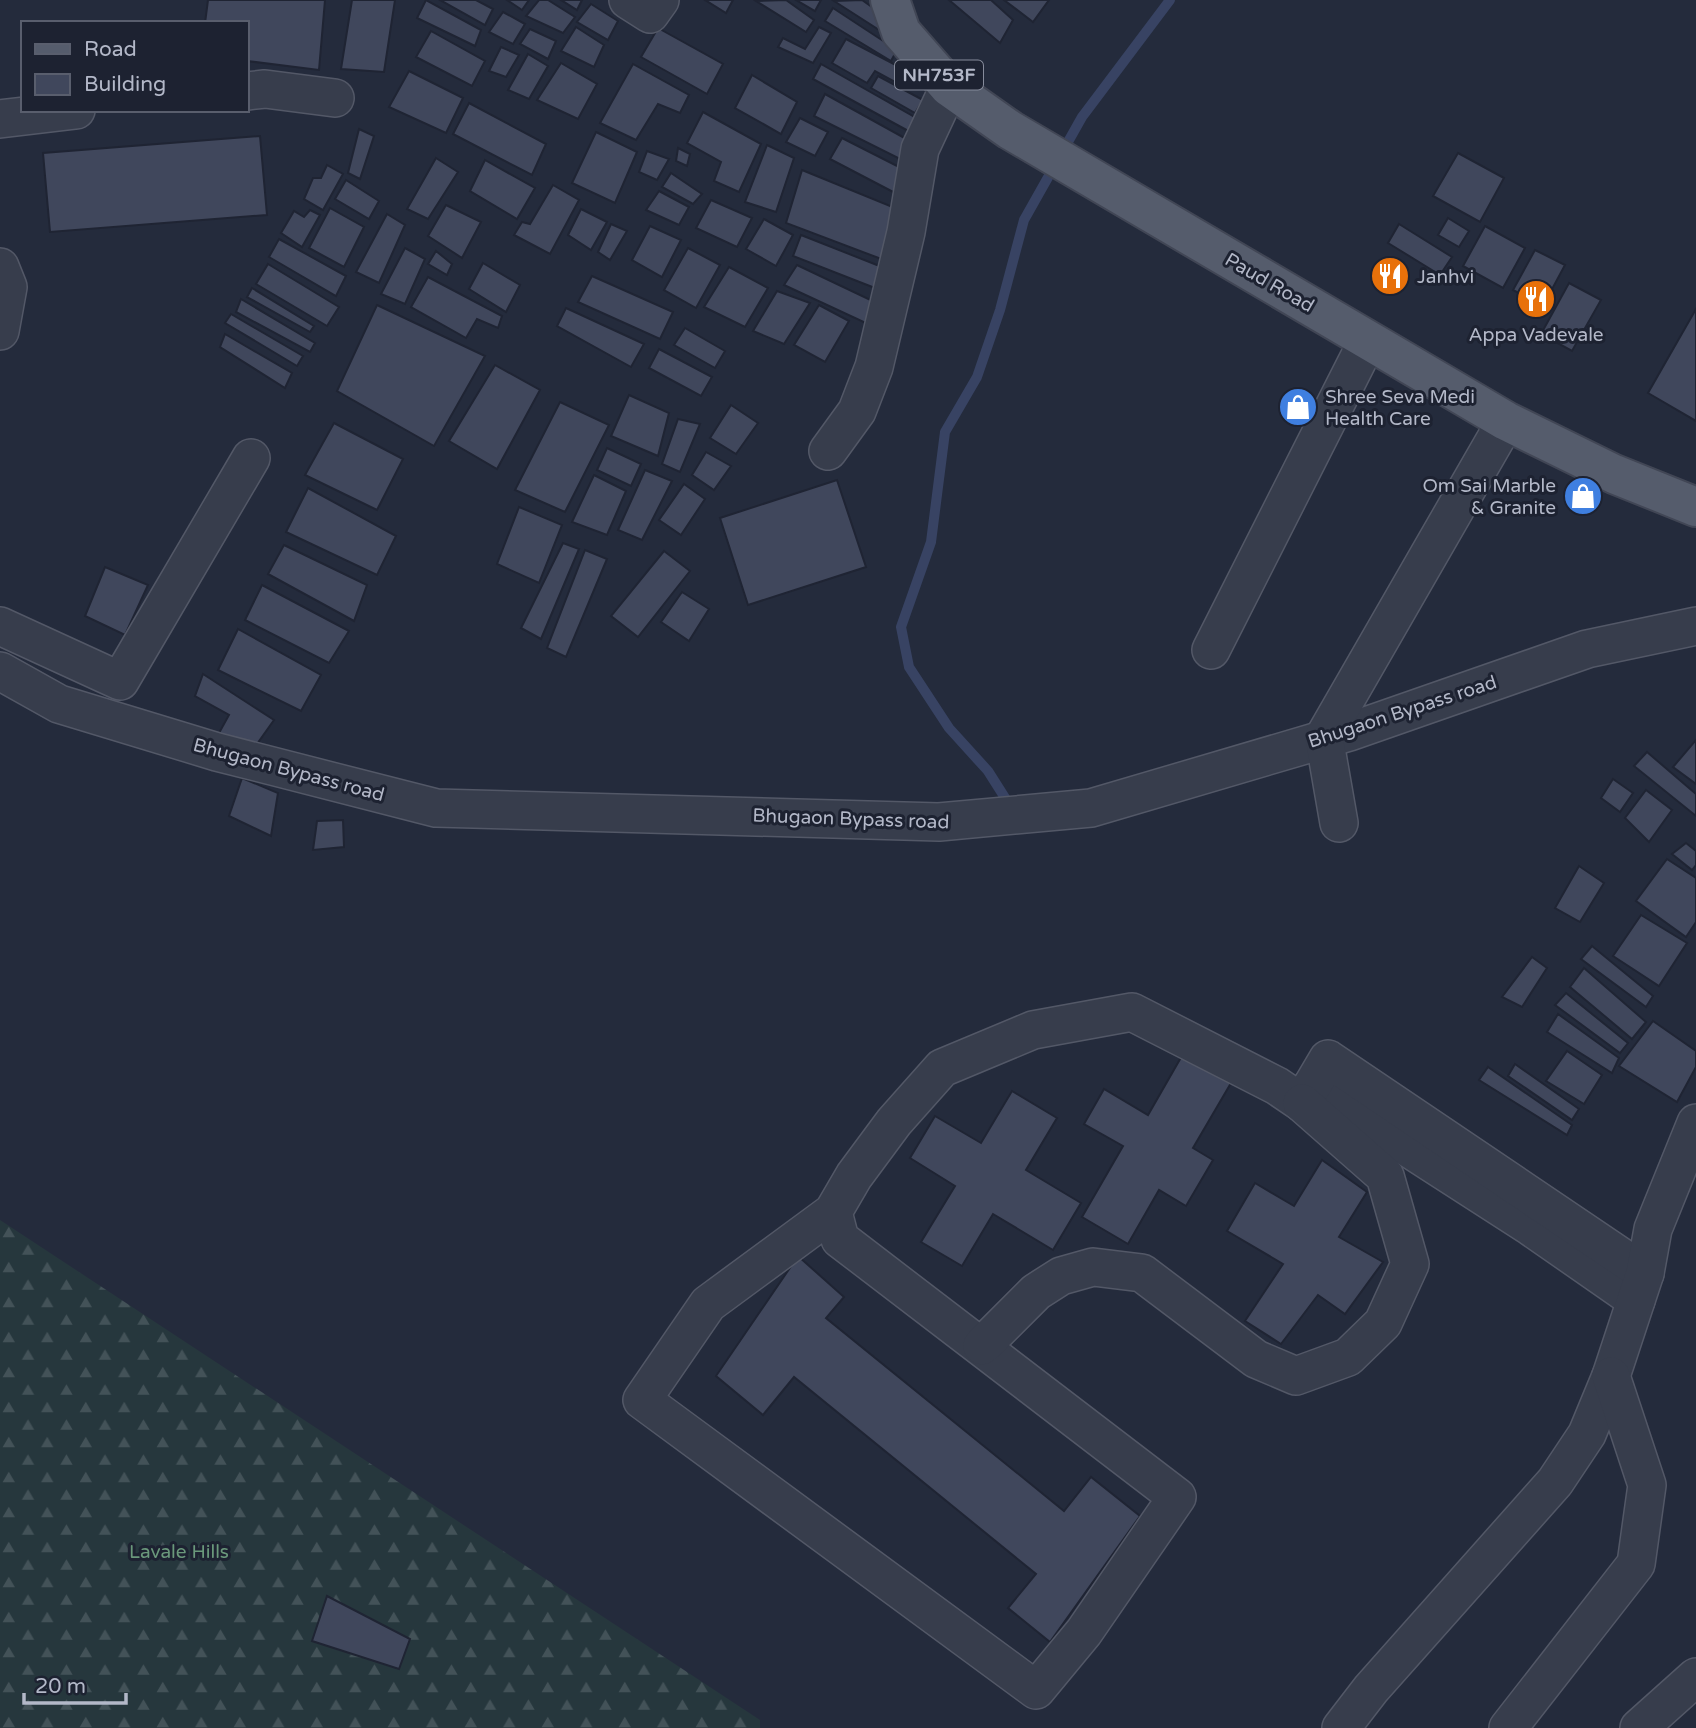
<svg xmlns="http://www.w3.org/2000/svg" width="1696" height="1728" viewBox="0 0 1696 1728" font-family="'Varela Round',sans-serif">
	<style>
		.forest { fill: url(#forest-firs) }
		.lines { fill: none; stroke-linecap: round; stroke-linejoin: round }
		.stream { stroke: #384363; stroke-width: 10 }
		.building { fill: #40475c; stroke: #1f2433; stroke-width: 2 }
		.minor-casing { stroke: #535867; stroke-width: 40 }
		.major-casing { stroke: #414655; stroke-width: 42 }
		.minor { stroke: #373d4c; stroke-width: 37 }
		.major { stroke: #555c6c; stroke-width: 38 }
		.labels { text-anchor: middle; stroke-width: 6; stroke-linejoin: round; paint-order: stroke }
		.shield { fill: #1d2231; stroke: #868b9b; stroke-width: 2 }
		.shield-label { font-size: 18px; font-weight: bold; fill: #b3b8c8 }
		.poi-label { font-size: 19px; fill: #b3b8c8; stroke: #1d2231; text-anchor: start }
		.street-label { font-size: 19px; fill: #b3b8c8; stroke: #1d2231 }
		.park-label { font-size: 19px; fill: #6a987b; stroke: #1d2231 }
	</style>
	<defs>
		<pattern id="forest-firs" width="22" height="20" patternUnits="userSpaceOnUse" patternTransform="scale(1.75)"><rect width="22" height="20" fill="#26373d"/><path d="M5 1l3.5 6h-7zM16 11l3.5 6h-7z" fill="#435258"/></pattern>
	</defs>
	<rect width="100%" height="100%" fill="#242b3c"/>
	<polygon class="forest" points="0,1220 760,1720 760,1728 0,1728"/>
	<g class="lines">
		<polyline class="stream" points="1007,801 988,771 949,728 909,667 901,627 931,542 945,432 977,377 1000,310 1024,220 1082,117 1170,0"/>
	</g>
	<g class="building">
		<polygon points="208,0 325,0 319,70 247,61 247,23 205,23"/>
		<polygon points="352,0 395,0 384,72 341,69"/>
		<polygon points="426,0 481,30 475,46 417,18"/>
		<polygon points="440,0 476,0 493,9 485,25"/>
		<polygon points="507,0 529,0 522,10"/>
		<polygon points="539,0 548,0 575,17 563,33 526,16"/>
		<polygon points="561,0 582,0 577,10"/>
		<polygon points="705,0 733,0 726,13"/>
		<polygon points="786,0 814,20 806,32 756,1"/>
		<polygon points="796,0 821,0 815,11"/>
		<polygon points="862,0 893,22 887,35 834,1"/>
		<polygon points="949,0 991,0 1013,20 1000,43"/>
		<polygon points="1004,0 1049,0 1033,22"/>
		<polygon points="591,4 618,21 608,40 577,22"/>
		<polygon points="833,8 897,50 891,61 825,21"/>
		<polygon points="503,12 525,24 513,44 489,32"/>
		<polygon points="576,27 604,45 594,67 561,51"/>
		<polygon points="819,27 831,33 813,63 778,47 783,38 805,49"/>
		<polygon points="658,28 723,64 707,94 641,57"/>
		<polygon points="530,29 556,41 548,59 520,44"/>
		<polygon points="431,31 485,61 472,86 416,57"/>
		<polygon points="846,39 913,74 906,88 875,71 867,83 832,63"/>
		<polygon points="501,47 519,55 506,77 489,71"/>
		<polygon points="528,54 548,66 529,99 508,90"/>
		<polygon points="561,63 597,84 578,119 537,100"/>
		<polygon points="633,64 689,95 680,113 658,104 636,140 600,123"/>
		<polygon points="821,64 918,119 912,133 813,79"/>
		<polygon points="409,71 463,98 446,133 389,107"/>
		<polygon points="752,75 797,102 781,134 735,108"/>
		<polygon points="878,76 923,100 915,113 871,88"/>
		<polygon points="825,94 910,141 902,160 814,116"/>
		<polygon points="469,103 546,144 532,175 453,134"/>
		<polygon points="703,112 761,144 739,192 714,181 721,162 687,143"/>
		<polygon points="800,118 828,132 815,156 786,142"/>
		<polygon points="359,129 374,136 360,179 348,173"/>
		<polygon points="596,132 637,152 615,203 572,183"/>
		<polygon points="260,136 267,215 50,232 43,153"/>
		<polygon points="842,138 907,171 897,194 830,159"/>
		<polygon points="767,145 794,158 776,212 745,202"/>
		<polygon points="678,148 690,154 687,166 676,161"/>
		<polygon points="647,151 669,159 657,180 639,172"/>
		<polygon points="1458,153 1504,178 1480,222 1433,196"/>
		<polygon points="436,158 458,172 428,219 407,209"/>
		<polygon points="485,160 535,188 517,219 470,191"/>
		<polygon points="327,165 343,174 323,210 304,199 313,178 321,178"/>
		<polygon points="802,170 900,210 884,260 786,223"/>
		<polygon points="671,173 702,194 693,204 662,187"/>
		<polygon points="346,180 379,201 369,219 335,199"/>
		<polygon points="553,185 579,200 550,254 514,235 522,222 530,224"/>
		<polygon points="659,191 689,207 679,225 646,210"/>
		<polygon points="711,200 752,218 737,247 696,228"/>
		<polygon points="446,205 481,222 462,258 428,236"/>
		<polygon points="330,208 364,227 344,267 309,248"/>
		<polygon points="581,209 607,222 591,250 568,235"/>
		<polygon points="310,210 320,215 302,247 281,233 294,211 304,217"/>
		<polygon points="387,214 405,225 379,283 356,272"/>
		<polygon points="1448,218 1469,231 1459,247 1438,235"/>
		<polygon points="764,219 793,235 776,266 746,249"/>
		<polygon points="611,224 627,231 610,260 598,252"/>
		<polygon points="1399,224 1452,257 1440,275 1388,243"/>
		<polygon points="650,226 681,240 662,277 632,260"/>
		<polygon points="1485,226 1525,248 1503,288 1463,266"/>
		<polygon points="801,235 882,267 880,290 793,256"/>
		<polygon points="279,239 346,276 336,296 269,257"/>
		<polygon points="405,248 425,259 405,304 381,294"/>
		<polygon points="688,248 720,265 696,308 664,290"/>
		<polygon points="1535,250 1565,265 1543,306 1513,290"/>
		<polygon points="436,251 452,264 447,275 428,264"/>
		<polygon points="483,263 520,285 506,312 469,289"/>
		<polygon points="268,264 339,307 327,326 256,284"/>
		<polygon points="797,265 879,304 870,325 784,285"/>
		<polygon points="729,267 768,288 745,327 704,307"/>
		<polygon points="592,276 673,312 660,339 578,302"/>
		<polygon points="428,277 502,316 498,328 477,319 466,338 411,307"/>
		<polygon points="1569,283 1601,300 1572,351 1541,334"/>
		<polygon points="252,288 314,326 310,332 247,297"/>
		<polygon points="777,291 810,303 784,344 753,331"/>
		<polygon points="241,299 315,343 310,352 236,312"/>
		<polygon points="377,305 485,356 434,446 337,391"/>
		<polygon points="819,305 849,321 825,362 794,345"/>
		<polygon points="566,308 644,344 631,367 557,326"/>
		<polygon points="1696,309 1696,421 1648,393"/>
		<polygon points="231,314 303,356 297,366 225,323"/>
		<polygon points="685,328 725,351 715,368 674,345"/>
		<polygon points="225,334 292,373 285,388 220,347"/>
		<polygon points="659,349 712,377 701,396 649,368"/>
		<polygon points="495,365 540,390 497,469 449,441"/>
		<polygon points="629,395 669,413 658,456 611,436"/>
		<polygon points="560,402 609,425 565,512 515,490"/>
		<polygon points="731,405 758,423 736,454 710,438"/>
		<polygon points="678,419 700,424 680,472 662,464"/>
		<polygon points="334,423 403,459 377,510 305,475"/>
		<polygon points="607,448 641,464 631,486 597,470"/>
		<polygon points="706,452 731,466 714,490 692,475"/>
		<polygon points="645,470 672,481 642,540 618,530"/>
		<polygon points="594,475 626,491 607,535 572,522"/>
		<polygon points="837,480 866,567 748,605 720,518"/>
		<polygon points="684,484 705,499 681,535 659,520"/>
		<polygon points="308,488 396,536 377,575 286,532"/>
		<polygon points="519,507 562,525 539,583 497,564"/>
		<polygon points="563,543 579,549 541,639 521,628"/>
		<polygon points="284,545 367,585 354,621 268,574"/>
		<polygon points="585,550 607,559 566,657 547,648"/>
		<polygon points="664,551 690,571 638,637 611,616"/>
		<polygon points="105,567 148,585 125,635 85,616"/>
		<polygon points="262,585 349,631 329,663 245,620"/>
		<polygon points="682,592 709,609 689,641 661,622"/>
		<polygon points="238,629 321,675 301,711 218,670"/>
		<polygon points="203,674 274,720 252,751 219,733 229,715 195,696"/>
		<polygon points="1696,740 1696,784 1673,767"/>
		<polygon points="1647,752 1696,794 1696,816 1634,766"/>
		<polygon points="242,778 278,793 271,836 229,816"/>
		<polygon points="1613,779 1633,793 1620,812 1601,798"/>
		<polygon points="1646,790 1672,810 1649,842 1625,818"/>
		<polygon points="343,820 344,847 313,850 317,821"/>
		<polygon points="1686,843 1696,851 1696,865 1692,870 1672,854"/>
		<polygon points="1667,859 1696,878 1696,922 1686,937 1636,901"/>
		<polygon points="1579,866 1604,883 1580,922 1555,908"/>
		<polygon points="1641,915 1687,943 1659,986 1613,956"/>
		<polygon points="1592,946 1653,996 1646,1007 1581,959"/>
		<polygon points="1532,957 1547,968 1522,1007 1502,997"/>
		<polygon points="1584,968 1646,1022 1632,1039 1570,987"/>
		<polygon points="1566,993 1628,1043 1620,1053 1555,1005"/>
		<polygon points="1558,1014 1619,1058 1612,1073 1547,1032"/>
		<polygon points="1653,1021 1696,1051 1696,1067 1677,1102 1619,1066"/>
		<polygon points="1567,1051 1602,1075 1584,1104 1546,1081"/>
		<polygon points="1183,1054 1231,1083 1193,1148 1213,1160 1186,1206 1159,1190 1128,1244 1082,1217 1123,1146 1084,1124 1104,1089 1148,1115"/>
		<polygon points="1515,1064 1579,1109 1572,1120 1508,1076"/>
		<polygon points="1488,1067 1572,1125 1567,1135 1479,1080"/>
		<polygon points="1012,1091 1057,1118 1026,1170 1081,1203 1053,1250 993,1214 962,1266 921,1242 955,1186 910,1158 935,1116 981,1143"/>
		<polygon points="1322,1160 1367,1192 1339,1237 1383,1262 1345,1314 1318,1295 1281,1344 1245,1321 1283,1264 1227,1231 1255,1183 1294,1206"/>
		<polygon points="798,1256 844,1297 826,1318 1064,1511 1091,1477 1140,1516 1050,1642 1008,1608 1036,1574 794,1377 763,1415 716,1376"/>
		<polygon points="327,1596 410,1639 399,1669 312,1641"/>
	</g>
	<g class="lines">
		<defs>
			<g id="minor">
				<polyline points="628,0 650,14 660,0"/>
				<polyline points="247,91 265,89 335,98"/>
				<polyline points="0,119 76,110"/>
				<polyline points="0,267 8,287 0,331"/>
				<polyline points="828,451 857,411 874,367 906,232 920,149 949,87"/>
				<polyline points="0,626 120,681 251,458"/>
				<polyline points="1211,650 1368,340"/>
				<polyline points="0,671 59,704 217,752 436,808 939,822 1091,808 1349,732 1587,649 1696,626"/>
				<polyline points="1339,823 1324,737 1506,421"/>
				<polyline points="1312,1086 1531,1227 1636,1300"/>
				<polyline points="833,1212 708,1304 642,1400 1036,1690 1084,1632 1177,1497 840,1239 833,1212 854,1176 894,1122 942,1068 1033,1030 1132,1012 1277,1086 1302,1103 1328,1059 1645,1273"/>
				<polyline points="982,1346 1036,1292 1061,1276 1093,1267 1142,1273 1256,1359 1296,1376 1348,1357 1383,1323 1410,1264 1385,1176 1302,1103"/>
				<polyline points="1341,1728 1371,1689 1555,1482 1587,1434 1611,1376 1645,1273 1653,1229 1696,1123"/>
				<polyline points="1508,1728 1636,1564 1647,1485 1611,1376"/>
				<polyline points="1639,1728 1696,1677"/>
			</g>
			<polyline id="major" points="890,0 901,32 949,87 1010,130 1506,421 1614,474 1696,507"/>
		</defs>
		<use href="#minor" class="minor-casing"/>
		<use href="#major" class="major-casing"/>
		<use href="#minor" class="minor"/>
		<use href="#major" class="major"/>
	</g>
	<defs>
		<symbol id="restaurant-disc" viewBox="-11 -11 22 22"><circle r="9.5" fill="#e8710a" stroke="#1d2231"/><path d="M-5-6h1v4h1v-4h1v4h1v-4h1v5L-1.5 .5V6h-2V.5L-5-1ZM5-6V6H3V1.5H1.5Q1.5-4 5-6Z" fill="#fff"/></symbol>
		<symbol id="shop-disc" viewBox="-11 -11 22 22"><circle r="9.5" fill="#3f7fe0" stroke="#1d2231"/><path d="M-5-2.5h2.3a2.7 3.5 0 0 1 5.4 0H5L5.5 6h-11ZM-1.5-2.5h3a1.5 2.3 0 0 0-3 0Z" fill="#fff"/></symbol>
	</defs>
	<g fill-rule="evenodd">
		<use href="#restaurant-disc" x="1368" y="254" width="44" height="44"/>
		<use href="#restaurant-disc" x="1514" y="277" width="44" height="44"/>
		<use href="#shop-disc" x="1276" y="385" width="44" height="44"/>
		<use href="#shop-disc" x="1561" y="474" width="44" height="44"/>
	</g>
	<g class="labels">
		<rect class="shield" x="895" y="60.5" width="88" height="29" rx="5"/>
		<g class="shield-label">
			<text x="939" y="81">NH753F</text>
		</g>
		<g class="poi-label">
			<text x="1417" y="283">Janhvi</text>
			<text x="1536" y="341" text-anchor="middle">Appa Vadevale</text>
			<text x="1325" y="403">Shree Seva Medi<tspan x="1325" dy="22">Health Care</tspan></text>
			<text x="1556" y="492" text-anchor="end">Om Sai Marble<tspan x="1556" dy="22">&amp; Granite</tspan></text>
		</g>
		<g class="street-label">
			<text transform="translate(1270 282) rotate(30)" y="7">Paud Road</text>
			<text transform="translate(1402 711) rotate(-18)" y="7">Bhugaon Bypass road</text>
			<text transform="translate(289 769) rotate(15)" y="7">Bhugaon Bypass road</text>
			<text transform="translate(851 818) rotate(2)" y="7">Bhugaon Bypass road</text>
		</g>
		<g class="park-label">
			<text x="179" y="1558">Lavale Hills</text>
		</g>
	</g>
	<rect x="21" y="21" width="228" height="91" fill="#1d2231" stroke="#595e6d" stroke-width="2"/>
	<rect x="35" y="44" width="35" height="10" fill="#555c6c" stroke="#595e6d" stroke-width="2"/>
	<text x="84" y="56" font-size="21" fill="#b3b8c8">Road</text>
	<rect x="35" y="74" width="35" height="21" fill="#40475c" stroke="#595e6d" stroke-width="2"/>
	<text x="84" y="91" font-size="21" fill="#b3b8c8">Building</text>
	<path d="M24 1693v10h102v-10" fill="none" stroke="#b3b8c8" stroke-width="3.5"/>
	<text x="35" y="1693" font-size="21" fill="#b3b8c8" stroke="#1d2231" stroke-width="5" paint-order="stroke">20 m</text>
</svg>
